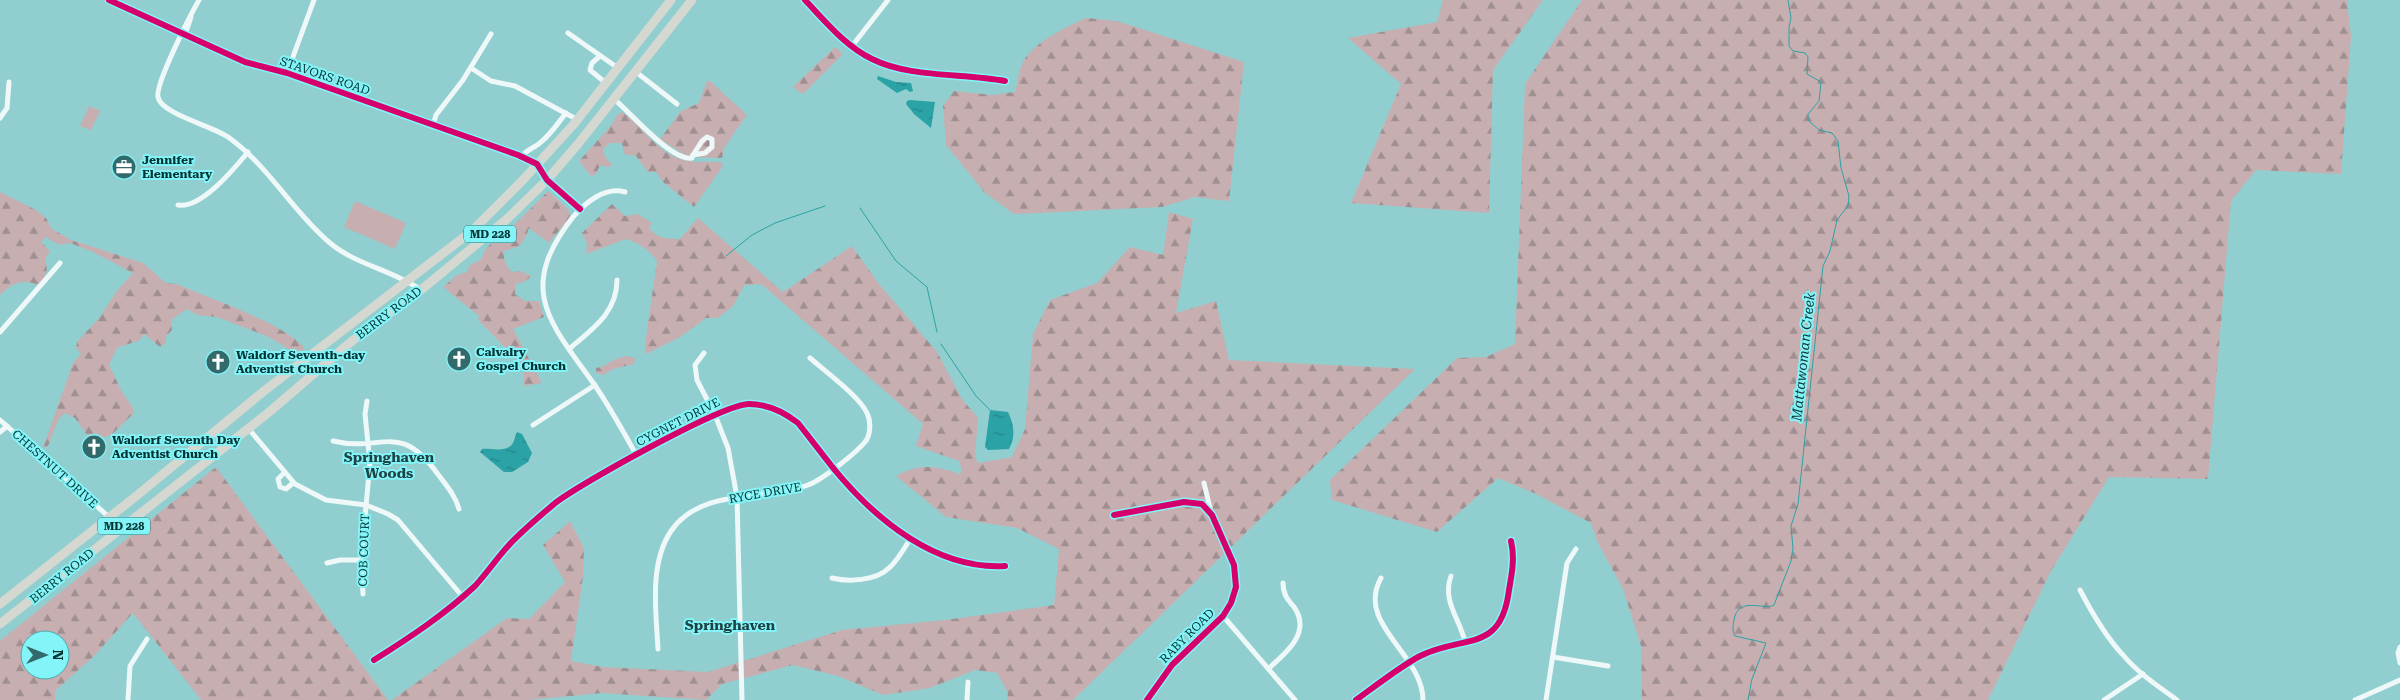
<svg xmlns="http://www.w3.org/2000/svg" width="2400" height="700" viewBox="0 0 2400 700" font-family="'Roboto Serif',serif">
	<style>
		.forest { fill: url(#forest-firs); fill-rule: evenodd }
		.park { fill: #c7afb1 }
		.water { fill: url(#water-ripples) }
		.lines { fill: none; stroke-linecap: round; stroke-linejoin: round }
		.stream { stroke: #2ba2a5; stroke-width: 1 }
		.street { stroke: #eef8f8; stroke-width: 5 }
		.secondary { stroke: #e7eeec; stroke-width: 7 }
		.highway { stroke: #d4d8d0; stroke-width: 9 }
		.cycleway-casing { stroke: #83f4f7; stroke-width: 9 }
		.cycleway { stroke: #d6006c; stroke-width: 6 }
		.labels { text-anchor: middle; stroke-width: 4; stroke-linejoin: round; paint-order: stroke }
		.shield { fill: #83f4f7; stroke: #276e6f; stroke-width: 1 }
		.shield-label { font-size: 11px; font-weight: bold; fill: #003435 }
		.street-label { font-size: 12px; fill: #003435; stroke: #83f4f7 }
		.poi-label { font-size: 12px; font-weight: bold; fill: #003435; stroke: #83f4f7; text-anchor: start }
		.water-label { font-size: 14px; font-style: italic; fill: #113334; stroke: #83f4f7 }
		.neighbourhood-label { font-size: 14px; font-weight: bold; fill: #1e4243; stroke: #83f4f7 }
	</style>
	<defs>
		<pattern id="forest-firs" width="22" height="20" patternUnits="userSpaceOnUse" patternTransform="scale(1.25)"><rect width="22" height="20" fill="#c7afb1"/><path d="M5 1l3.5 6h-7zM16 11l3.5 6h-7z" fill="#9f8f91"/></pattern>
		<pattern id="water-ripples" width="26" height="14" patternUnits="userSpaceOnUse" patternTransform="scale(1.25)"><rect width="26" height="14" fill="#2ba2a5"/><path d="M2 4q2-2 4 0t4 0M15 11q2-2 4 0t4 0" fill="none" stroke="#228587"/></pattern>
	</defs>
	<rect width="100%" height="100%" fill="#90cecf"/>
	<g class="forest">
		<polygon points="1443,0 1543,0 1493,70 1489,213 1351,203 1401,84 1348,38 1437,22"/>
		<polygon points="1582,0 2347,0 2351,36 2341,174 2256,170 2231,201 2208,479 2109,477 2051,571 1988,700 1642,700 1641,646 1623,589 1598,543 1591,523 1534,493 1498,478 1437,532 1332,500 1330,480 1457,358 1486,357 1515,344 1525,84"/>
		<path d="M1086,18L1117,21L1244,62L1229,201L1195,197L1162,207L1014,214L984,192L946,145L943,106L954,91L992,95L1015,92C1018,83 1018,72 1023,62C1033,43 1066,27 1086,18Z"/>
		<polygon points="835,47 843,54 803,94 793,87"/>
		<polygon points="707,81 710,81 747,115 724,148 722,158 688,157 660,139 681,111 699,103"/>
		<path d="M622,112C642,126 656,151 680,159C694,164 709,160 723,163L721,169L694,207L663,182L656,172H648L636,156L624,154L622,143H609L603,150L605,157L613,166L605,167L600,165L596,174L591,176L579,161L610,127L617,115Z"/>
		<path d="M548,191L568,209L570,215L569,218L549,243L529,228C524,243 521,248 505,250C502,260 506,265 512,272L520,271L532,276L524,282L515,284V294L525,301H539L544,317L513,329L542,383L524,386V369L520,362L478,320L479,316L443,287L457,275L467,272L469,266L481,259L486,248L518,221Z"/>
		<path d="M0,192L36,210L46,218L52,229L71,240L143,263L166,283L177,284C208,298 287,324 305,349L295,353L269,337L217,317L197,315L187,309L171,320L172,330L166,336V342L160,347L144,334L140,340L117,348L109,365L122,392L134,409L133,414L110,436L103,437L96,433L87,435L75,418L65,413L58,420L48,446L43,448L73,363L81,354L76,348L77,342L100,317L116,292L133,273L93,252L70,243L59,245L46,237L41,242L50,251L45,259C49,271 46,276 38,285C23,278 10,284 0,295Z"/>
		<path d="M612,204L625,216L638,214L652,223L649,227C655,238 668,239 680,239L698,218L783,292L852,246L879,284L937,352L962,399L978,418L975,456L978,463L1012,457L1025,429L1033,334L1050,300L1097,283L1130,247L1163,255L1169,212L1193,219L1176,313L1216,301L1229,360L1415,369L1073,700H1007L1008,693L997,673L975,670L930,688L883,695L838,676L793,665L722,684L706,700L602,693L529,700H392L507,618L529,619L565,582L543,545L570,521L584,548L583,577L571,661L603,667L708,672L842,630L945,620L1054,605L1059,549L1017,528L946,517L896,476C920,463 936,466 960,474L962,470L959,461L916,446L923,424L761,284L744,285L733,306L718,318H706L680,337L646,354L645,344L657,261C649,250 639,243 626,239L586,254L587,244L582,233Z"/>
		<polygon points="627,356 635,358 634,364 613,369 603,375 596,373 596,368 601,367 618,358"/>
		<path d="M216,467L388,700H201L133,613L94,656L55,691V700H0V641ZM30,640H60V670H30Z"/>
	</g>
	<g class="park">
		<polygon points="89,106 100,111 91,130 80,126"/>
		<polygon points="355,201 406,223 395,249 344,227"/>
	</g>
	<g class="water">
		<polygon points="878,76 896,82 911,83 913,91 910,92 906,89 897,93 877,79"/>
		<polygon points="910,100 935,102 931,128 914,114 906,104 907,101"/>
		<path d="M990,410L1008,412C1014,425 1016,436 1009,449L988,450L985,447Z"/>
		<path d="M517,432L522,434L532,453L528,462L512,472H504L480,452L482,449C492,448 507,453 513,443C515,439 515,435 517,432Z"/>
	</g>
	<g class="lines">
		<g class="stream">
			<polyline points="860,208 896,261 927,287 937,332"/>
			<polyline points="726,256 752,235 775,223 825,206"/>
			<polyline points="941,344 976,396 990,410"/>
			<path d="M1748,700L1752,679L1766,643L1735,636C1732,631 1733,626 1734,620C1738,595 1765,611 1774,605L1791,561L1793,548L1791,526L1798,504L1823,266L1830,251L1837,220L1848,206L1849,196L1841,168L1838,141L1832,133L1819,130L1808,120V114L1819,101L1821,82L1807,74L1808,57L1805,53L1793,51L1789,46V27L1791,18L1788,0"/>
		</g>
		<g class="street">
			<path d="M199,0C191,14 155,84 158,97C161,114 213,126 228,137C269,166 292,211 330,243C356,265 393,270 421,290"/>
			<path d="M805,0C825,21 845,46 872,59C910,78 963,73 1005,81"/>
			<polyline points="183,33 186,32 191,17"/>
			<polyline points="568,33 618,68"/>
			<polyline points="852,46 888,0"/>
			<polyline points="600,56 592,63 590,70 607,84"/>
			<polyline points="471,68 491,81 515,86 578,120"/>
			<polyline points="636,72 677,104"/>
			<polyline points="287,73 314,0"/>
			<path d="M614,99C630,112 672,162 692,158L693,155"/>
			<polyline points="0,118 7,108 9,82"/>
			<polyline points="433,126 436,115 463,80 491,34"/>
			<polygon points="707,137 712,139 712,147 705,153 693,155 702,141"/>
			<path d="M522,156C527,149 535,148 541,142C551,134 558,123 566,113"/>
			<polyline points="537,165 547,180 580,209"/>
			<path d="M625,192C605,186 585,203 573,217C515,291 551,323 596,387C611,409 624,433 637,456"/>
			<path d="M178,205C201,209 234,169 248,152"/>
			<polyline points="0,332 60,263"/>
			<path d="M569,349C592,329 617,313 617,280"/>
			<polyline points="704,353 695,365 697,380 715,415 728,448 737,497 742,700"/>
			<polyline points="0,420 109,517 117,531"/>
			<polyline points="533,425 595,385"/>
			<polyline points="248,428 295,484 326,500 366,505 388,514 398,520 462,596"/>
			<polyline points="0,432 7,426"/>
			<path d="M333,441C383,453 398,420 437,473C446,485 455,495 459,509"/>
			<polyline points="284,473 278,479 280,487 286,489 293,483"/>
			<polyline points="1204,483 1211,512"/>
			<polyline points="1114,515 1184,502 1202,504 1212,515 1234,565 1236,587 1231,603 1223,616 1172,665 1147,700"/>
			<polyline points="327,563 340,560 361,560"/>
			<path d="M1451,576C1442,601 1459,617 1465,642"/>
			<path d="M832,578C848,582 876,581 889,568C897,561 904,549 910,539"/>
			<path d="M1381,578C1355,624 1423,654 1423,700"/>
			<path d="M2080,590C2092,613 2105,636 2123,655C2138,673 2158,686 2177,700"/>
			<polyline points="363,594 361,560 370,463 365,414 367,401"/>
			<polyline points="1223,616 1295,700"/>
			<polyline points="2400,647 2398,653 2400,663"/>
			<path d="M658,649C656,611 649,564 671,531C701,487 766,501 808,485C822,480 856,453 865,442C871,435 871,421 867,413C860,397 825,371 810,358"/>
			<polyline points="1553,657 1608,666"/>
			<path d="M374,660C409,638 444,615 475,586C487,573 497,558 509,545C523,530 539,517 554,504C579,484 723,404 749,404C768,404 784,412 798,423C810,438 822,454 834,469C875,519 936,570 1005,566"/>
			<path d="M1269,668C1286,653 1312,632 1294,607C1287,599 1283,594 1283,583"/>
			<polyline points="128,700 130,666 147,639"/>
			<polyline points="967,700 968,682"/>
			<path d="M1356,700C1374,687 1401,666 1420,656C1464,634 1501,654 1509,590C1512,573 1515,558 1511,541"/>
			<polyline points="1546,700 1567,563 1576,549"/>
			<polyline points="2104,700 2143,674"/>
			<polyline points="2355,700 2400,680"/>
		</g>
		<polyline class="secondary" points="109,0 245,62 287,73 518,155 537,164"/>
		<g class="highway">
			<polyline points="0,604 140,493 264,391 472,231 522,181 574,124 671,0"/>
			<polyline points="0,624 268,413 352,341 421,290 507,219 547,180 578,144 692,0"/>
		</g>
		<defs>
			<g id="cycleway">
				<polyline points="109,0 245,62 287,73 518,155 537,164 547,180 580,209"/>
				<path d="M805,0C825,21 845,46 872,59C910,78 963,73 1005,81"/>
				<polyline points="1114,515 1184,502 1202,504 1212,515 1234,565 1236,587 1231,603 1223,616 1172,665 1147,700"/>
				<path d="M374,660C409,638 444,615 475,586C487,573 497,558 509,545C523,530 539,517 554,504C579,484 723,404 749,404C768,404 784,412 798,423C810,438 822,454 834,469C875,519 936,570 1005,566"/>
				<path d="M1356,700C1374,687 1401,666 1420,656C1464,634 1501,654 1509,590C1512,573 1515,558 1511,541"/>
			</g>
		</defs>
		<use href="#cycleway" class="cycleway-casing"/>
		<use href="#cycleway" class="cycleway"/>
	</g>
	<defs>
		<symbol id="office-disc" viewBox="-11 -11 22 22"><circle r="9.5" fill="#326a6b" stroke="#83f4f7"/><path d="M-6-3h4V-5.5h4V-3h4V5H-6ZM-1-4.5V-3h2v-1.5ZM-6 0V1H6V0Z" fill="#fff"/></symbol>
		<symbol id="church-disc" viewBox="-11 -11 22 22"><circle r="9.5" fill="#326a6b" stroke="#83f4f7"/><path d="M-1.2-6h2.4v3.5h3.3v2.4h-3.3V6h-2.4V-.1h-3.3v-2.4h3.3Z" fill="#fff"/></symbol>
	</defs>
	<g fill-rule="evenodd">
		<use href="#office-disc" x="110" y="153" width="28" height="28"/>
		<use href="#church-disc" x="445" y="345" width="28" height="28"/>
		<use href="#church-disc" x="204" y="348" width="28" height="28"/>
		<use href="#church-disc" x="80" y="433" width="28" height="28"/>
	</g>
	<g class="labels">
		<g class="shield">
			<rect x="464" y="225.5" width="52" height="17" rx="4"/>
			<rect x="98" y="517.5" width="52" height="17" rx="4"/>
		</g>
		<g class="shield-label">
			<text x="490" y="238">MD 228</text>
			<text x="124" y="530">MD 228</text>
		</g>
		<g class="street-label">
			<text transform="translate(325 76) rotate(19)" y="4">STAVORS ROAD</text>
			<text transform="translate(389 313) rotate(-37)" y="4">BERRY ROAD</text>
			<text transform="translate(678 422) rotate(-27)" y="4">CYGNET DRIVE</text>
			<text transform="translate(55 469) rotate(42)" y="4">CHESTNUT DRIVE</text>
			<text transform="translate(765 493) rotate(-10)" y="4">RYCE DRIVE</text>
			<text transform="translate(364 550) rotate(-88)" y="4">COB COURT</text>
			<text transform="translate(62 576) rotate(-39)" y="4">BERRY ROAD</text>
			<text transform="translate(1187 636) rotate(-45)" y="4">RABY ROAD</text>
		</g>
		<g class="poi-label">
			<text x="142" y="164">Jennifer<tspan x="142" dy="14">Elementary</tspan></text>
			<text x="476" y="356">Calvalry<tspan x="476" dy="14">Gospel Church</tspan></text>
			<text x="236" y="359">Waldorf Seventh-day<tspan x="236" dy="14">Adventist Church</tspan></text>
			<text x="112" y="444">Waldorf Seventh Day<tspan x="112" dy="14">Adventist Church</tspan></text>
		</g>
		<g class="water-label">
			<text transform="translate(1803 357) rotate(-84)" y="5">Mattawoman Creek</text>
		</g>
		<g class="neighbourhood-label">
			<text x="389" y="462">Springhaven<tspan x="389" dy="16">Woods</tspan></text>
			<text x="730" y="630">Springhaven</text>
		</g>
	</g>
	<g transform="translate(45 655) rotate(90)"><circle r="24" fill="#83f4f7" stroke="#4fa7a9"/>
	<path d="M0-4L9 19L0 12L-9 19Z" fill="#326a6b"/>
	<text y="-8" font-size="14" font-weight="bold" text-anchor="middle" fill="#003435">N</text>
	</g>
</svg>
